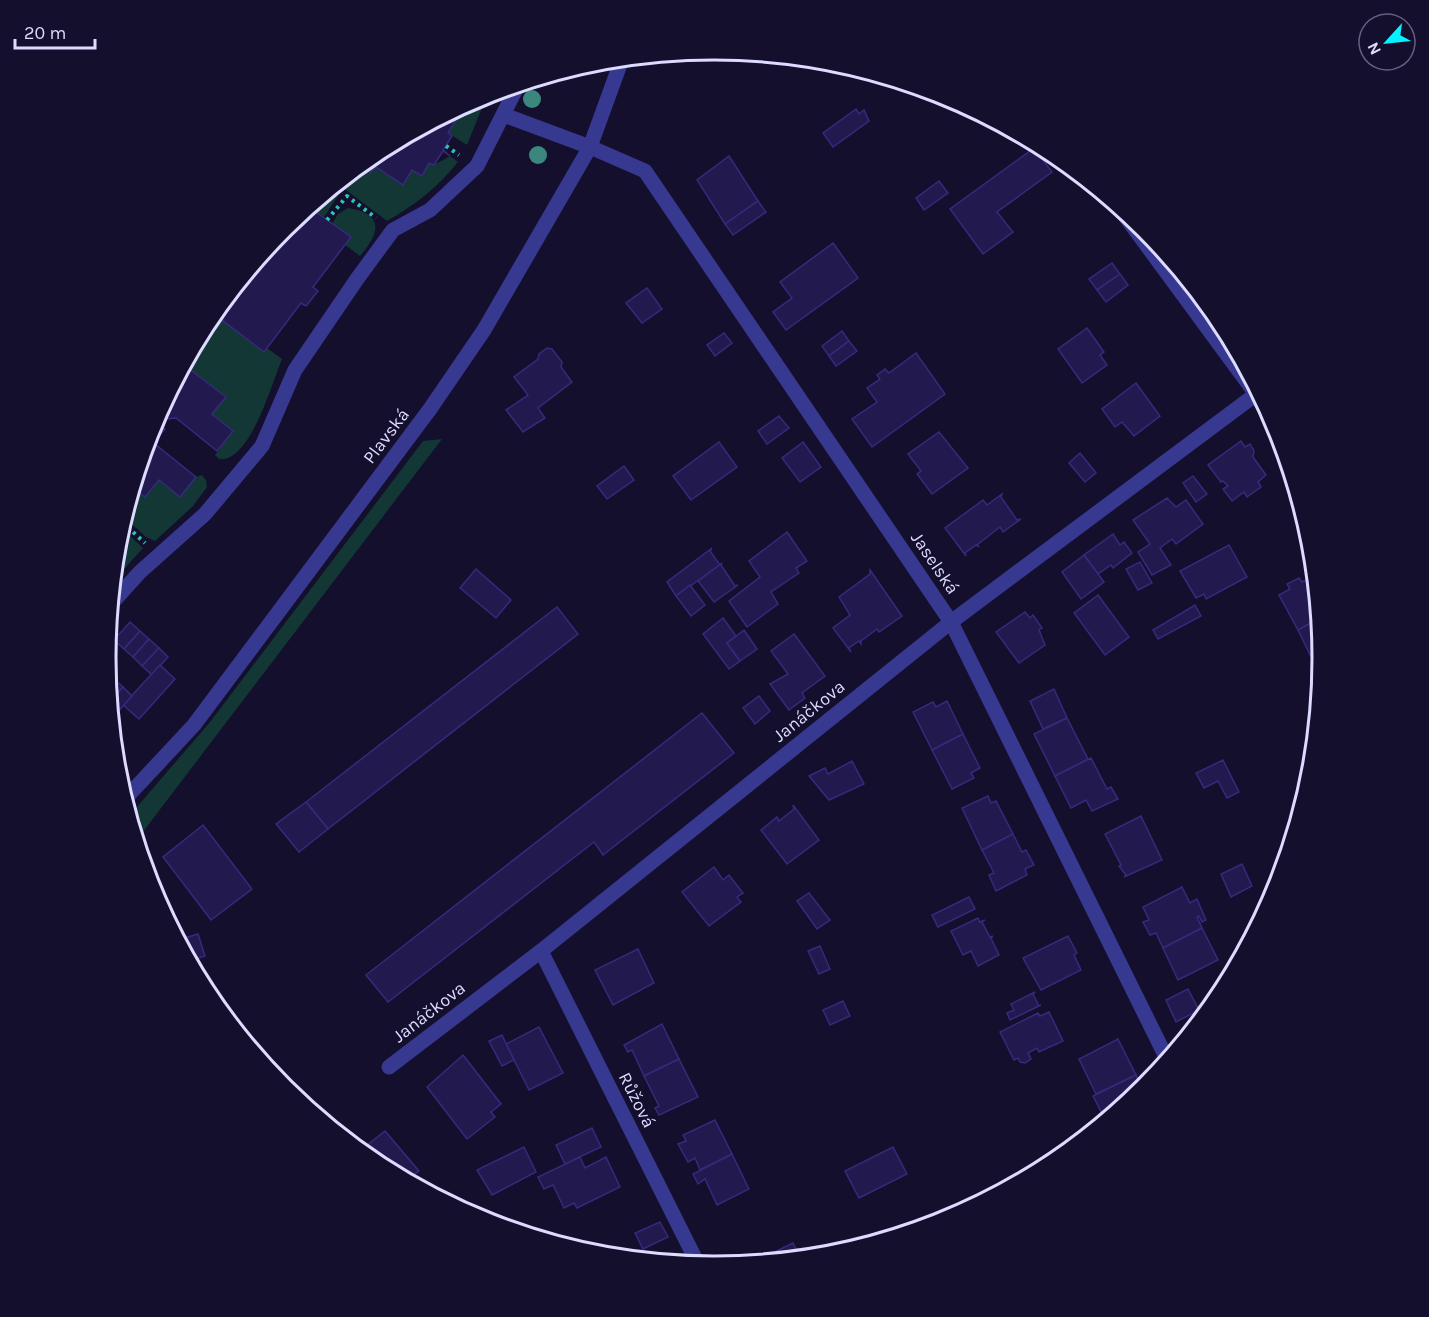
<svg xmlns="http://www.w3.org/2000/svg" width="1429" height="1317" viewBox="0 0 1429 1317" font-family="Karla,sans-serif">
	<style>
		.green { fill: #123734 }
		.building { fill: #221a4f; stroke: #362a7d; stroke-width: 1.5 }
		.lines { fill: none; stroke-linecap: round; stroke-linejoin: round }
		.path { stroke: #27c7b6; stroke-width: 4; stroke-dasharray: 3 4.5; stroke-linecap: butt }
		.minor { stroke: #37388f; stroke-width: 15 }
		.tertiary { stroke: #37388f; stroke-width: 15 }
		.tree { fill: #3b877e }
		.labels { text-anchor: middle; stroke-width: 4.5; stroke-linejoin: round; paint-order: stroke }
		.street-label { font-size: 18px; fill: #dddbff; stroke: #130f2d }
		.rim { fill: none; stroke: #dddbff; stroke-width: 3 }
	</style>
	<rect width="100%" height="100%" fill="#130f2d"/>
	<g class="green">
		<polygon points="472,101 482,108 467,145 448,133 456,120 447,115"/>
		<path d="M450,156L458,162C438,187 415,205 387,221L338,184L366,161L375,166L371,174L376,167L403,184L412,170L422,175L429,163L434,165Z"/>
		<polygon points="332,189 338,196 324,217 309,207"/>
		<path d="M348,208C385,214 380,233 360,256L345,245L350,238L332,224L338,214Z"/>
		<path d="M286,226L218,317L264,352L267,348L282,359C272,383 250,463 219,459L215,455L233,431L212,414L226,397L184,365L208,320Z"/>
		<polygon points="442,439 136,841 129,816 210,722 423,441"/>
		<polygon points="202,475 206,480 207,487 193,506 155,541 146,537 124,517 133,488 145,497 159,480 180,497 196,477"/>
		<polygon points="121,527 143,548 125,568 115,560"/>
	</g>
	<g class="building">
		<polygon points="856,109 859,114 864,110 869,121 833,147 823,133"/>
		<polygon points="447,114 456,120 448,133 452,136 443,150 450,156 443,151 434,165 429,163 422,176 412,170 403,185 376,167 370,174 375,166 366,161 376,152"/>
		<polygon points="1034,148 1052,172 997,212 1013,232 983,254 950,209"/>
		<polygon points="729,156 758,201 725,224 697,180"/>
		<polygon points="939,181 948,193 924,210 916,198"/>
		<polygon points="758,201 766,212 733,235 725,224"/>
		<polygon points="309,207 351,237 313,287 318,291 306,306 301,303 264,352 218,317 286,226"/>
		<polygon points="833,243 858,278 786,330 773,312 792,298 780,282"/>
		<polygon points="1112,263 1120,274 1097,290 1089,279"/>
		<polygon points="1120,274 1128,285 1106,302 1097,290"/>
		<polygon points="647,288 662,309 642,323 626,303"/>
		<polygon points="1087,328 1104,352 1100,355 1107,365 1082,383 1058,349"/>
		<polygon points="842,331 849,341 829,356 822,346"/>
		<polygon points="724,333 732,343 715,356 707,345"/>
		<polygon points="849,341 857,351 836,366 829,356"/>
		<polygon points="547,348 552,349 562,362 561,367 572,382 538,408 545,418 523,432 506,410 528,395 514,377 538,359 539,354"/>
		<polygon points="916,353 945,394 872,447 852,419 877,402 867,388 880,379 877,375 885,369 889,373"/>
		<polygon points="184,365 226,397 212,414 233,431 217,451 176,418 166,419 160,426 165,429 160,435 155,432 154,434 155,444 196,477 180,497 159,480 145,497 133,488 152,425"/>
		<polygon points="1136,383 1160,416 1134,436 1122,422 1115,427 1102,409"/>
		<polygon points="779,416 789,428 767,444 758,431"/>
		<polygon points="939,432 968,468 932,494 917,474 921,471 908,454"/>
		<polygon points="1241,441 1245,447 1250,444 1254,451 1253,457 1266,475 1258,482 1261,487 1247,497 1244,492 1232,501 1223,489 1228,486 1223,481 1221,482 1208,465"/>
		<polygon points="719,442 737,467 691,500 673,476"/>
		<polygon points="803,442 821,467 800,482 782,458"/>
		<polygon points="1080,453 1096,473 1085,482 1069,463"/>
		<polygon points="624,466 634,480 607,499 597,486"/>
		<polygon points="1193,476 1207,494 1196,502 1183,483"/>
		<polygon points="1002,494 1001,497 1017,520 1021,519 1003,532 1000,527 977,545 979,547 976,545 965,553 966,556 945,528 983,500 987,505"/>
		<polygon points="1167,498 1176,507 1186,500 1203,524 1176,544 1172,539 1160,548 1171,565 1152,575 1138,552 1150,544 1133,520"/>
		<polygon points="787,532 807,561 796,568 799,573 771,592 778,604 747,627 729,601 760,577 749,561"/>
		<polygon points="1113,534 1120,545 1124,542 1132,553 1113,568 1111,565 1098,574 1084,555"/>
		<polygon points="1229,545 1247,577 1206,599 1204,594 1196,598 1180,571"/>
		<polygon points="712,548 710,551 720,565 676,596 667,582"/>
		<polygon points="1084,555 1104,582 1081,599 1062,572"/>
		<polygon points="1140,562 1152,583 1138,590 1126,569"/>
		<polygon points="722,563 721,565 735,586 738,585 714,602 698,581"/>
		<polygon points="476,569 511,600 496,618 460,588"/>
		<polygon points="870,570 902,616 879,632 877,629 861,641 861,644 859,641 849,648 851,652 833,628 850,615 839,597 870,574"/>
		<polygon points="1314,576 1320,618 1298,630 1279,595 1290,589 1287,584 1299,578 1302,582"/>
		<polygon points="690,585 705,605 691,616 676,596"/>
		<polygon points="1098,595 1129,637 1105,655 1074,613"/>
		<polygon points="1195,605 1201,616 1158,639 1153,630"/>
		<polygon points="557,607 578,634 328,829 306,802"/>
		<polygon points="1025,612 1030,618 1033,615 1042,628 1039,630 1045,645 1019,663 996,632"/>
		<polygon points="723,618 736,636 727,643 740,661 729,669 703,634"/>
		<polygon points="1320,618 1323,659 1323,669 1318,671 1298,630"/>
		<polygon points="130,622 140,631 124,649 114,640"/>
		<polygon points="744,630 757,649 740,661 727,643"/>
		<polygon points="140,631 149,639 133,657 124,649"/>
		<polygon points="794,634 825,676 802,693 805,698 789,710 770,684 788,674 771,651"/>
		<polygon points="149,639 159,648 142,666 133,657"/>
		<polygon points="159,648 168,657 152,675 142,666"/>
		<polygon points="160,665 175,679 139,719 123,705"/>
		<polygon points="114,679 123,687 110,702 108,685"/>
		<polygon points="123,687 132,696 116,714 111,709 110,702"/>
		<polygon points="1054,689 1067,718 1043,729 1030,701"/>
		<polygon points="759,696 770,711 755,724 743,708"/>
		<polygon points="947,701 963,734 932,750 913,712 933,702 936,707"/>
		<polygon points="702,713 734,753 603,855 594,842 388,1002 366,975"/>
		<polygon points="1067,718 1088,759 1055,776 1034,734"/>
		<polygon points="963,734 980,768 971,773 974,778 952,789 932,750"/>
		<polygon points="1091,758 1107,789 1111,787 1118,799 1092,811 1086,800 1071,808 1055,776"/>
		<polygon points="1223,760 1239,792 1227,798 1218,781 1204,788 1196,773"/>
		<polygon points="852,761 864,784 829,800 809,776 825,768 828,774"/>
		<polygon points="988,796 991,803 996,801 1013,834 982,850 962,808"/>
		<polygon points="306,802 328,829 299,852 276,824"/>
		<polygon points="793,805 819,840 787,864 761,830 777,817 779,821 794,809"/>
		<polygon points="1141,816 1162,860 1124,877 1126,875 1119,866 1121,865 1105,834"/>
		<polygon points="203,825 252,889 211,920 163,857"/>
		<polygon points="1013,834 1022,852 1026,850 1034,865 1025,869 1027,875 996,891 989,875 994,873 982,850"/>
		<polygon points="1242,864 1252,886 1231,897 1221,874"/>
		<polygon points="714,867 723,880 729,875 743,893 737,897 741,902 709,926 682,892"/>
		<polygon points="1182,887 1190,903 1197,899 1206,920 1202,922 1199,916 1197,917 1202,928 1163,948 1156,933 1150,935 1143,922 1149,920 1143,907"/>
		<polygon points="809,893 830,920 817,929 797,901"/>
		<polygon points="969,897 975,909 938,927 932,915"/>
		<polygon points="978,918 980,922 985,920 982,922 990,937 993,936 991,938 999,955 978,966 971,951 963,955 951,931"/>
		<polygon points="1202,928 1218,960 1178,980 1163,948"/>
		<polygon points="198,934 205,956 189,961 178,940"/>
		<polygon points="1068,936 1077,953 1074,955 1081,970 1041,990 1023,958"/>
		<polygon points="820,946 830,969 819,974 808,951"/>
		<polygon points="638,949 654,983 613,1005 595,970"/>
		<polygon points="1188,989 1199,1010 1176,1022 1166,1000"/>
		<polygon points="1035,992 1033,994 1039,1006 1041,1005 1010,1020 1007,1013 1014,1010 1011,1004"/>
		<polygon points="843,1001 850,1016 830,1025 823,1010"/>
		<polygon points="1049,1012 1063,1041 1039,1052 1037,1048 1028,1053 1031,1059 1025,1063 1020,1062 1018,1058 1014,1060 1000,1032 1038,1013 1040,1016"/>
		<polygon points="662,1024 679,1059 644,1076 632,1050 628,1052 624,1045"/>
		<polygon points="539,1027 563,1073 529,1090 506,1044"/>
		<polygon points="502,1035 514,1060 502,1066 489,1041"/>
		<polygon points="1118,1039 1136,1075 1096,1094 1079,1059"/>
		<polygon points="463,1055 501,1104 491,1112 495,1117 467,1139 427,1087"/>
		<polygon points="679,1059 698,1097 659,1115 655,1108 659,1106 644,1076"/>
		<polygon points="1136,1075 1143,1091 1106,1121 1093,1096"/>
		<polygon points="715,1120 732,1154 700,1170 695,1158 688,1162 678,1144 686,1141 683,1135"/>
		<polygon points="592,1128 601,1147 565,1164 556,1145"/>
		<polygon points="385,1131 419,1171 411,1177 414,1182 412,1184 376,1165 364,1155 368,1152 365,1147"/>
		<polygon points="524,1147 536,1172 492,1195 477,1170"/>
		<polygon points="893,1147 907,1174 859,1198 845,1171"/>
		<polygon points="732,1154 749,1189 717,1205 705,1179 698,1184 693,1174"/>
		<polygon points="580,1157 585,1168 606,1157 620,1187 577,1208 574,1203 564,1208 553,1185 544,1189 538,1177"/>
		<polygon points="660,1222 668,1237 643,1249 635,1233"/>
		<polygon points="793,1243 801,1259 750,1264"/>
	</g>
	<g class="lines">
		<g class="path">
			<polyline points="446,146 459,155"/>
			<polyline points="327,220 347,196 376,218"/>
			<polyline points="122,522 145,543"/>
		</g>
		<g class="minor">
			<polyline points="504,115 590,147 645,171 951,622 1168,1061"/>
			<polyline points="1117,205 1256,394 1283,443"/>
			<polyline points="111,604 140,572 205,514 262,446 295,370 357,279 393,230 430,210 477,166 518,85"/>
			<polyline points="541,951 699,1266"/>
			<polyline points="389,1067 541,951 951,622 1259,392"/>
		</g>
		<polyline class="tertiary" points="124,800 194,725 430,409 484,330 590,147 622,59"/>
	</g>
	<g class="tree">
		<circle cx="532" cy="99" r="9"/>
		<circle cx="538" cy="155" r="9"/>
	</g>
	<g class="labels">
		<g class="street-label">
			<text transform="translate(386 436) rotate(-53)" y="6">Plavská</text>
			<text transform="translate(935 563) rotate(56)" y="6">Jaselská</text>
			<text transform="translate(809 711) rotate(-39)" y="6">Janáčkova</text>
			<text transform="translate(429 1012) rotate(-38)" y="6">Janáčkova</text>
			<text transform="translate(637 1100) rotate(63)" y="6">Růžová</text>
		</g>
	</g>
	<path d="M0 0H1429V1317H0ZM116 658a598 598 0 1 1 1196 0a598 598 0 1 1-1196 0Z" fill="#130f2d" fill-rule="evenodd"/>
	<path class="rim" d="M116 658a598 598 0 1 1 1196 0a598 598 0 1 1-1196 0Z"/>
	<g transform="translate(1387 42) rotate(243)"><circle r="28" fill="#130f2d" stroke="#646181" stroke-width="1.5"/>
	<path d="M0-4.5L10 22L0 15L-10 22Z" fill="#07f2ff"/>
	<text y="-9" font-size="16" font-weight="bold" text-anchor="middle" fill="#dddbff">N</text>
	</g>
	<path d="M15 39v9h80v-9" fill="none" stroke="#dddbff" stroke-width="3"/>
	<text x="24" y="39" font-size="18" fill="#dddbff" stroke="#130f2d" stroke-width="4.5" paint-order="stroke">20 m</text>
</svg>
